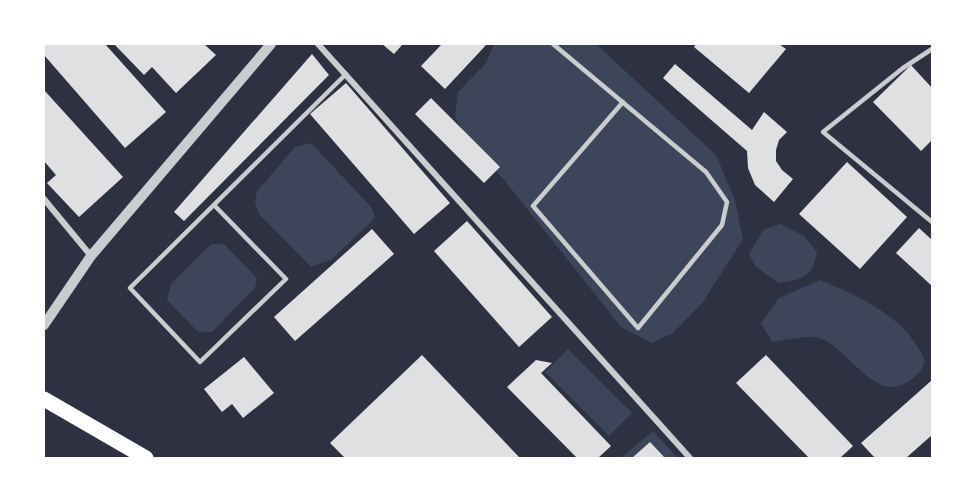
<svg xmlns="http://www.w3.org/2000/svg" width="976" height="502" viewBox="0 0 976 502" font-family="Jost,sans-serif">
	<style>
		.green { fill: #3c4559 }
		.building { fill: #e0e0e3 }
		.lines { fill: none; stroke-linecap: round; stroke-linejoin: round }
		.service { stroke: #caccd0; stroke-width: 4.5 }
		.minor { stroke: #caccd0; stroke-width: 6 }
		.tertiary { stroke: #caccd0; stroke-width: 10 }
		.primary { stroke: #fff; stroke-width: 15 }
	</style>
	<rect width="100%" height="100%" fill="#2d3142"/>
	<g class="green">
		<polygon points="494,44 596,44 716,155 735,200 743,239 703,302 673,333 652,343 621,327 505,181 470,143 455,117 458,92 486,63"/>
		<polygon points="311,143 372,208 375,218 331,260 311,267 259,214 255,202 257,191 295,147"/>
		<path d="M781,224L804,236L817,252C813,277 801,280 779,283L756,267L749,254L764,229Z"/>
		<polygon points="211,244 224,244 257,278 255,288 212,332 198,332 167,300 171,284"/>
		<path d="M820,280C861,297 908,318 925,361C920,374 916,377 904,384C870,401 845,340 814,337C806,336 782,341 772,342L761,323L779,298Z"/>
		<polygon points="568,349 632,413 609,436 545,372"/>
		<polygon points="653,431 678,458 621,458"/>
	</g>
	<g class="building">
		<polygon points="44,44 105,44 166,112 125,148 44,55"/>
		<polygon points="114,44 204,44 216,55 176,93 152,67 144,75"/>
		<polygon points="382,44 403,44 394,54"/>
		<polygon points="442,44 487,44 445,89 421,66"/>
		<polygon points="696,44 779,44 786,49 749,93 694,47"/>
		<polygon points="312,54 329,75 184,221 174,212"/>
		<polygon points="675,64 752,130 764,112 787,132 779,140 776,150 776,161 782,170 793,179 774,202 755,185 748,168 747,151 663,78"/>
		<polygon points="911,65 932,88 932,143 931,141 921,151 873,102"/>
		<polygon points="346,83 450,203 414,234 310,114"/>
		<polygon points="44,90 123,177 79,217 47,183 56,175 44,161"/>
		<polygon points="431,98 500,167 484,183 415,114"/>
		<polygon points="847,162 907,217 860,269 799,214"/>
		<polygon points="467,221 552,317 519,347 434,251"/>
		<polygon points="919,228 932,240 932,286 896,253"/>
		<polygon points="372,229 394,254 295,341 274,317"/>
		<polygon points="422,355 520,458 345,458 330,443"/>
		<polygon points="766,355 853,446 840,458 809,458 736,383"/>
		<polygon points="244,357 274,393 243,418 232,404 222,412 204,389"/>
		<polygon points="536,360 552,363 541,373 611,446 598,458 577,458 507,387"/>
		<polygon points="932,380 932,435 906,458 875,458 861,443"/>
		<polygon points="650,442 665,458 632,458"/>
	</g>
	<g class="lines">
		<g class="service">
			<polyline points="553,44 706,172 727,202 722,225 638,328 533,206 623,102"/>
			<polyline points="932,49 903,68 823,132 932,222"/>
			<polyline points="214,205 286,279 200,362 130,288 346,74"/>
		</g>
		<g class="minor">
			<polyline points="318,44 690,458"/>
			<polyline points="44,199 91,256"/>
		</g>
		<polyline class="tertiary" points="44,325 91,256 271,44"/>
		<polyline class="primary" points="44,399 146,458"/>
	</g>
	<rect width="976" height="502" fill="none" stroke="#ffffff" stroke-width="90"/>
</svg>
